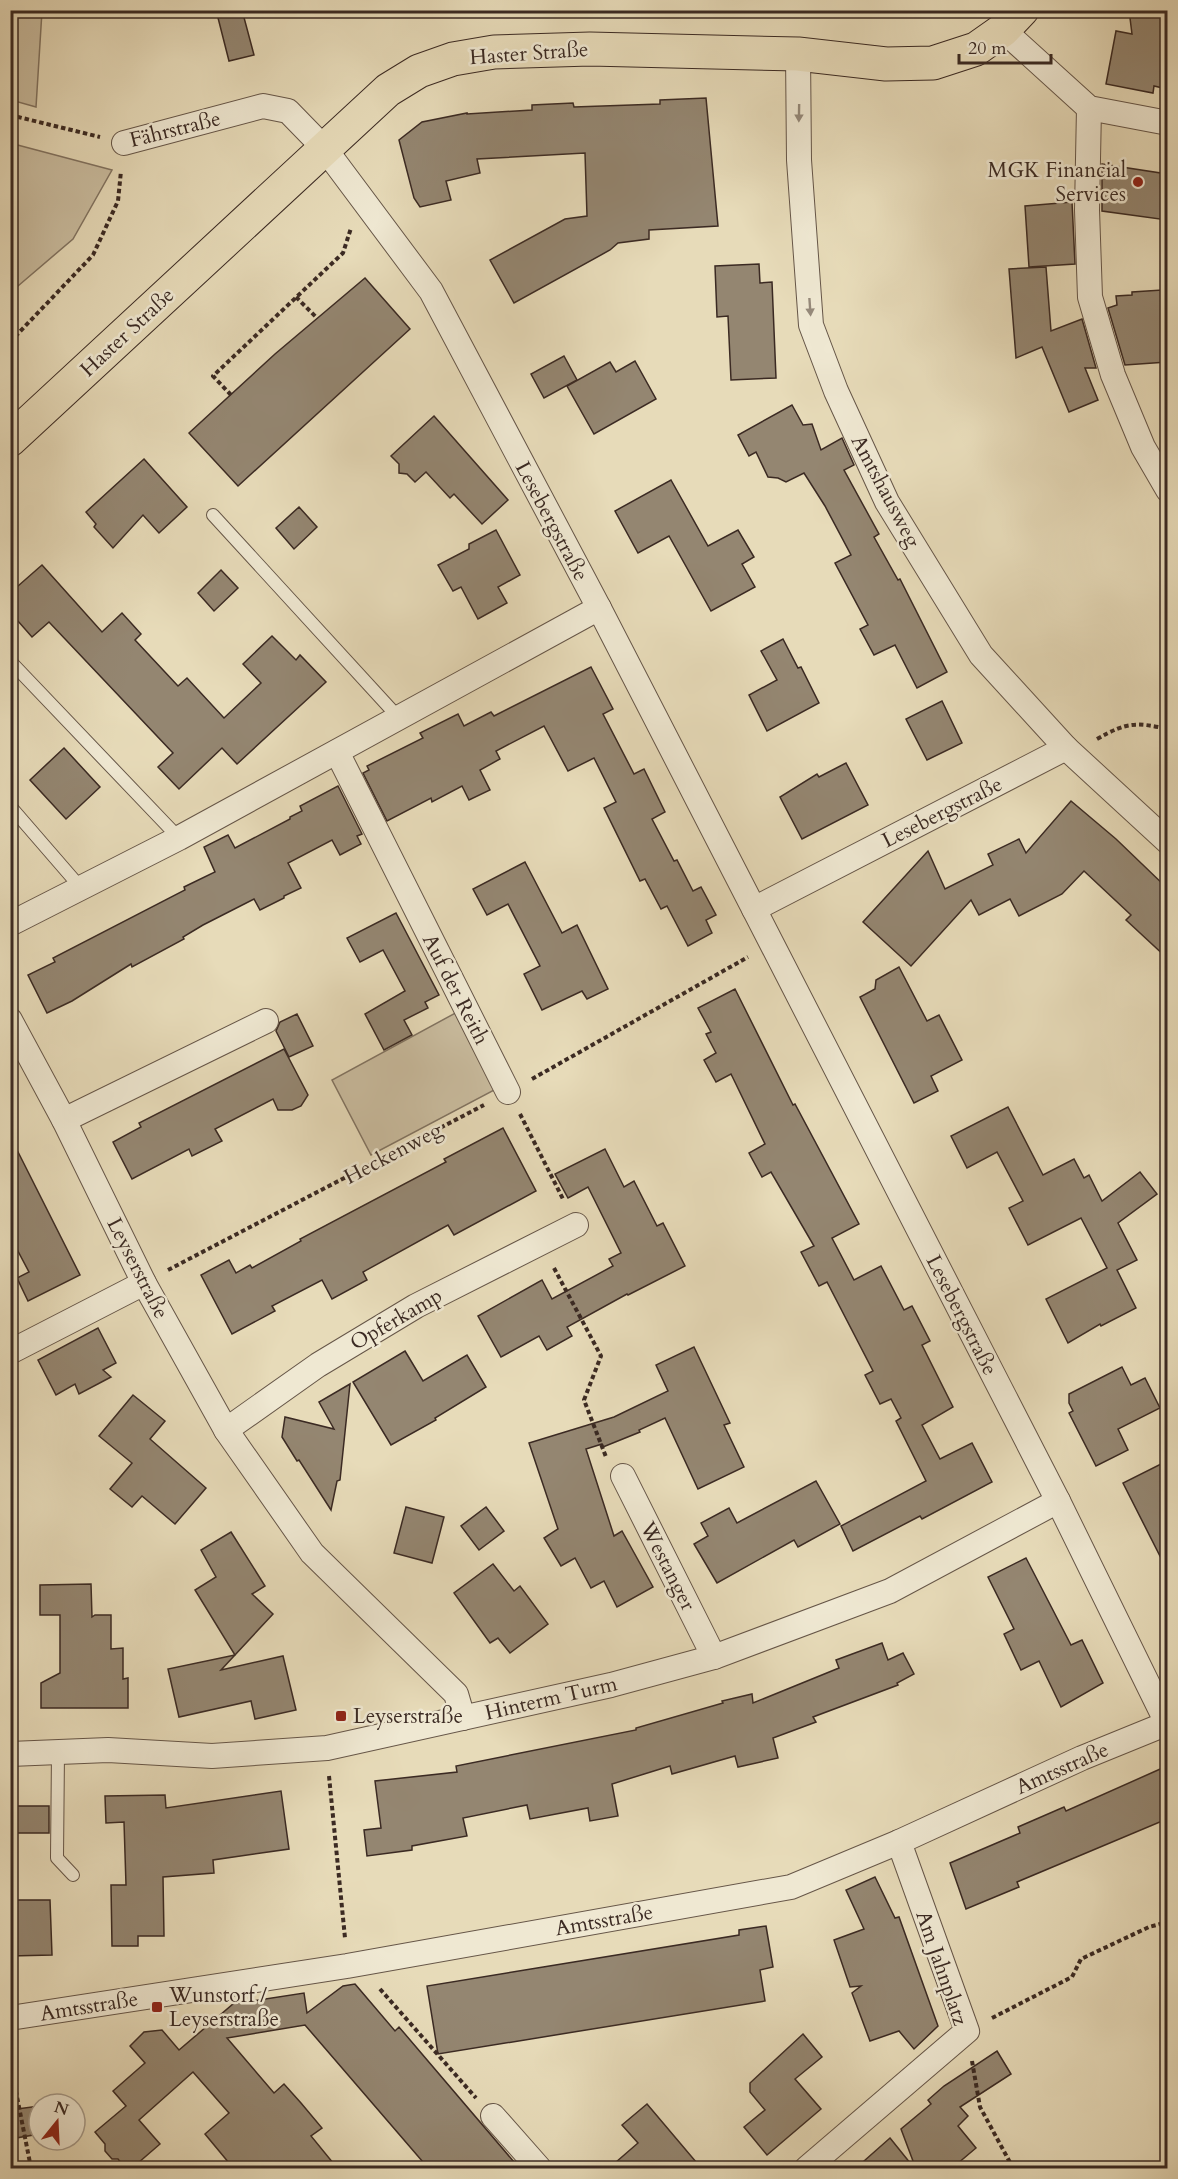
<svg xmlns="http://www.w3.org/2000/svg" width="1178" height="2179" viewBox="0 0 1178 2179" font-family="Cardo,serif">
	<style>
		.green { fill: #cabda0; stroke: #827462; stroke-width: 1.5 }
		.building { fill: #948671; stroke: #3b2a23; stroke-width: 1.5 }
		.lines { fill: none; stroke-linecap: round; stroke-linejoin: round }
		.lane-casing { stroke: #665648; stroke-width: 14 }
		.street-casing { stroke: #665648; stroke-width: 26 }
		.primary-casing { stroke: #3b2a23; stroke-width: 35 }
		.path { stroke: #3b2a23; stroke-width: 4; stroke-dasharray: 4.5 3; stroke-linecap: butt }
		.lane { stroke: #efe8d2; stroke-width: 12 }
		.street { stroke: #efe8d2; stroke-width: 24 }
		.primary { stroke: #e7dbb9; stroke-width: 33 }
		.oneway { fill: #95897a }
		.poi-dot { fill: #8f2418; stroke: #efe8d2; stroke-width: 2 }
		.labels { text-anchor: middle; stroke-width: 5; stroke-linejoin: round; paint-order: stroke }
		.street-label { font-size: 21px; fill: #3b2a23; stroke: #efe8d2 }
		.poi-label { font-size: 21px; fill: #3b2a23; stroke: #efe8d2; text-anchor: start }
	</style>
	<rect width="100%" height="100%" fill="#e7dbb9"/>
	<filter id="stains"><feTurbulence type="fractalNoise" baseFrequency=".00333" numOctaves="4"/><feColorMatrix values="0 0 0 0 .2 0 0 0 0 .09 0 0 0 0 .02 0 0 0 .5 -.17"/></filter>
	<radialGradient id="worn" r=".72"><stop offset=".6" stop-color="#630" stop-opacity="0"/><stop offset="1" stop-color="#630" stop-opacity=".3"/></radialGradient>
	<g class="green">
		<polygon points="10,11 42,11 36,107 11,100"/>
		<polygon points="10,143 112,170 73,239 11,292"/>
		<polygon points="461,1010 500,1087 371,1155 332,1080"/>
	</g>
	<g class="building">
		<polygon points="216,10 242,10 254,55 229,61"/>
		<polygon points="1129,10 1167,10 1167,89 1154,86 1153,93 1106,84 1116,31 1132,34"/>
		<polygon points="706,98 718,226 649,230 649,239 618,243 610,250 514,303 490,260 565,219 587,216 585,153 477,159 480,173 446,181 451,200 420,207 414,198 399,140 422,122 467,113 467,114 532,110 532,105 573,103 574,107 660,104 660,100"/>
		<polygon points="1102,164 1167,174 1167,220 1102,211"/>
		<polygon points="1072,202 1075,264 1029,267 1025,206"/>
		<polygon points="759,264 760,283 772,282 776,378 731,380 728,316 717,317 715,266"/>
		<polygon points="1046,267 1051,331 1082,319 1096,368 1085,368 1098,400 1069,412 1042,347 1016,358 1009,269"/>
		<polygon points="365,278 410,329 238,486 189,433 275,354"/>
		<polygon points="1162,290 1162,292 1167,292 1167,362 1125,365 1108,308 1117,305 1116,296 1132,295 1132,292"/>
		<polygon points="564,356 577,380 544,398 531,374"/>
		<polygon points="635,361 656,399 594,434 567,386 610,362 616,372"/>
		<polygon points="792,405 803,425 812,424 821,450 842,438 854,465 844,470 879,534 874,537 898,580 900,579 947,672 917,688 895,645 874,655 860,629 868,625 835,563 851,555 825,506 804,473 786,482 778,478 768,477 756,452 749,456 738,435"/>
		<polygon points="434,416 508,500 482,524 454,494 450,498 426,472 415,482 407,474 399,473 399,464 391,456"/>
		<polygon points="144,459 187,507 159,533 143,515 113,548 94,527 96,524 86,512"/>
		<polygon points="671,480 708,546 738,530 754,557 742,564 755,587 711,611 669,536 638,553 615,511"/>
		<polygon points="299,507 317,527 294,549 276,528"/>
		<polygon points="496,530 520,575 498,587 507,603 478,619 461,587 453,591 438,565 469,549 469,544"/>
		<polygon points="42,565 102,632 122,613 141,634 135,640 178,686 187,678 224,718 261,683 243,664 272,636 296,660 300,655 326,682 237,764 222,748 179,789 158,767 173,753 49,622 32,637 10,612 10,593"/>
		<polygon points="221,570 238,588 214,611 198,593"/>
		<polygon points="783,639 798,668 801,667 819,703 767,731 749,695 777,680 761,651"/>
		<polygon points="591,667 613,709 603,714 634,774 644,769 665,812 652,819 674,861 677,860 693,891 701,887 716,915 706,920 712,933 688,946 667,906 661,909 645,879 640,881 604,808 616,802 594,758 568,771 544,726 496,751 500,759 480,770 490,790 469,800 462,786 432,802 431,798 387,821 363,773 369,770 367,766 423,738 420,733 458,714 464,726 491,712 494,716"/>
		<polygon points="942,701 962,743 927,760 906,719"/>
		<polygon points="64,748 100,787 66,819 30,780"/>
		<polygon points="846,763 868,805 802,839 780,797 817,774 819,777"/>
		<polygon points="338,786 362,834 357,836 361,844 340,855 332,840 288,863 301,888 284,896 284,898 260,910 254,899 203,925 183,937 184,939 132,967 131,964 72,1001 47,1013 28,975 55,962 53,958 185,890 184,887 215,872 204,847 228,835 235,848 290,819 290,817 302,811 300,806"/>
		<polygon points="1071,801 1116,839 1167,888 1167,958 1126,920 1131,915 1084,871 1062,894 1019,916 1010,899 979,915 971,900 911,966 863,922 928,851 945,889 993,865 988,854 1019,839 1026,853"/>
		<polygon points="525,862 562,933 577,925 608,989 587,999 582,991 542,1010 524,974 540,966 508,904 487,915 473,889"/>
		<polygon points="396,913 439,995 425,1002 428,1008 404,1020 412,1035 384,1050 365,1014 405,991 383,950 360,962 347,938"/>
		<polygon points="899,967 927,1021 939,1015 962,1060 931,1076 938,1091 914,1103 860,997 875,989 876,980"/>
		<polygon points="735,989 793,1105 795,1104 859,1224 832,1238 854,1280 881,1266 904,1310 912,1306 930,1341 922,1345 953,1407 922,1425 940,1459 972,1443 992,1482 922,1519 920,1516 853,1551 841,1526 926,1481 896,1421 901,1418 891,1399 880,1404 865,1375 873,1371 827,1282 819,1286 801,1252 814,1246 771,1172 762,1177 749,1153 765,1144 731,1074 716,1082 704,1060 716,1053 706,1034 711,1032 698,1008"/>
		<polygon points="297,1014 313,1046 289,1057 276,1031 280,1022"/>
		<polygon points="284,1049 308,1095 301,1106 292,1110 278,1110 273,1099 215,1129 222,1141 192,1156 189,1149 132,1179 113,1142 141,1127 139,1123"/>
		<polygon points="1008,1107 1043,1175 1074,1159 1084,1178 1089,1175 1102,1201 1140,1172 1157,1194 1118,1223 1137,1260 1117,1270 1136,1308 1101,1326 1100,1324 1068,1343 1046,1299 1107,1268 1081,1218 1028,1245 1009,1208 1023,1201 997,1152 967,1168 951,1136"/>
		<polygon points="503,1128 536,1191 454,1235 448,1225 363,1272 367,1280 332,1299 322,1280 272,1306 275,1311 232,1334 201,1275 229,1260 236,1273 250,1265 252,1268 301,1241 300,1239 446,1162 444,1159"/>
		<polygon points="10,1136 80,1275 28,1301 17,1278 29,1272 10,1236"/>
		<polygon points="605,1149 624,1187 634,1181 657,1226 663,1223 685,1266 628,1295 627,1294 567,1327 572,1336 547,1350 539,1336 501,1357 478,1316 542,1280 552,1299 613,1266 609,1259 621,1253 588,1187 568,1198 555,1174"/>
		<polygon points="98,1328 116,1363 103,1370 111,1377 79,1394 75,1384 56,1395 38,1360"/>
		<polygon points="694,1347 730,1423 724,1425 744,1467 698,1489 665,1418 639,1430 640,1432 603,1447 602,1444 586,1449 614,1536 622,1531 653,1587 617,1607 604,1581 591,1588 575,1558 561,1566 544,1538 558,1529 529,1443 614,1417 668,1391 656,1365"/>
		<polygon points="405,1351 423,1381 467,1355 486,1387 435,1418 436,1420 391,1445 353,1382"/>
		<polygon points="1122,1367 1131,1385 1145,1378 1160,1408 1118,1429 1128,1450 1096,1466 1069,1413 1073,1411 1069,1403 1069,1394"/>
		<polygon points="350,1384 340,1480 337,1481 331,1510 299,1460 297,1461 282,1437 285,1417 334,1429 319,1402"/>
		<polygon points="133,1395 165,1421 150,1439 206,1488 175,1524 142,1496 132,1507 110,1489 132,1463 99,1436"/>
		<polygon points="1167,1461 1167,1570 1123,1483"/>
		<polygon points="816,1481 840,1524 798,1547 794,1540 717,1583 694,1544 708,1536 701,1523 729,1508 737,1523"/>
		<polygon points="406,1507 444,1517 432,1563 394,1553"/>
		<polygon points="486,1507 504,1531 479,1550 461,1526"/>
		<polygon points="231,1532 265,1586 252,1594 273,1614 221,1670 283,1656 296,1710 255,1719 251,1701 179,1717 168,1669 235,1655 195,1590 216,1577 201,1550"/>
		<polygon points="1026,1558 1071,1645 1082,1640 1103,1683 1061,1707 1039,1661 1021,1670 1004,1634 1014,1629 988,1577"/>
		<polygon points="493,1564 514,1591 520,1586 548,1624 510,1653 498,1638 490,1643 454,1593"/>
		<polygon points="91,1584 92,1617 95,1615 111,1615 111,1649 123,1648 123,1679 128,1678 128,1708 41,1708 41,1683 60,1673 60,1615 40,1615 40,1585"/>
		<polygon points="882,1643 888,1660 903,1653 914,1674 897,1683 898,1685 813,1717 816,1722 773,1738 778,1758 738,1767 735,1756 672,1774 670,1766 612,1784 618,1816 590,1821 588,1808 530,1819 527,1805 463,1818 467,1836 412,1846 412,1850 367,1856 364,1830 381,1828 375,1781 457,1772 456,1766 636,1730 636,1728 723,1703 722,1701 752,1694 753,1703 839,1668 836,1660"/>
		<polygon points="1167,1766 1167,1819 1017,1882 1019,1887 966,1909 950,1863 1020,1833 1018,1827 1064,1807 1066,1811"/>
		<polygon points="281,1791 289,1849 213,1860 214,1873 163,1877 164,1936 138,1936 138,1946 112,1946 111,1885 126,1885 124,1822 106,1823 105,1796 165,1795 166,1808"/>
		<rect x="10" y="1806" width="39" height="27"/>
		<polygon points="875,1877 895,1918 899,1917 938,2026 914,2049 899,2031 870,2041 852,1993 861,1986 850,1987 834,1940 864,1929 846,1890"/>
		<polygon points="10,1900 50,1900 52,1955 10,1956"/>
		<polygon points="766,1926 773,1967 760,1970 765,2001 438,2054 427,1986 739,1935 739,1930"/>
		<polygon points="355,1984 395,2031 399,2027 520,2169 429,2169 305,2025 227,2038 274,2093 284,2084 301,2103 322,2128 311,2136 338,2169 234,2169 205,2134 229,2113 193,2072 139,2120 160,2144 131,2169 126,2169 118,2159 112,2159 105,2151 105,2144 95,2132 126,2106 113,2091 145,2063 130,2046 144,2032 162,2030 179,2050 233,2004 304,1993 307,2013 343,1986"/>
		<polygon points="803,2034 822,2057 795,2079 821,2109 767,2155 744,2127 765,2110 750,2092 750,2083"/>
		<polygon points="997,2051 1011,2074 960,2107 968,2116 958,2126 976,2148 951,2169 916,2169 901,2129 931,2104 928,2100 944,2086"/>
		<polygon points="647,2104 702,2169 608,2169 638,2143 622,2125"/>
		<polygon points="39,2106 39,2134 10,2139 10,2110"/>
		<polygon points="890,2138 915,2169 855,2169"/>
	</g>
	<g class="lines">
		<defs>
			<g id="lane">
				<polyline points="213,515 399,718"/>
				<polyline points="10,661 179,838"/>
				<polyline points="10,806 81,888"/>
				<polyline points="58,1752 57,1858 73,1875"/>
			</g>
			<g id="street">
				<polyline points="1003,30 1089,108 1168,123"/>
				<polyline points="798,54 799,160 811,325 836,391 887,502 981,655 1066,748 1168,842"/>
				<polyline points="1089,108 1087,210 1090,297 1113,375 1143,447 1168,490"/>
				<polyline points="124,143 263,106 288,111 325,149 431,291 599,608 754,909 1058,1501 1167,1723"/>
				<polyline points="337,752 508,1092"/>
				<polyline points="754,909 1066,748"/>
				<polyline points="10,924 179,838 599,608"/>
				<polyline points="10,1020 64,1120 144,1283 226,1430 312,1553 456,1694 463,1718"/>
				<polyline points="64,1120 266,1021"/>
				<polyline points="10,1352 144,1283"/>
				<polyline points="226,1430 318,1365 416,1306 576,1225"/>
				<polyline points="623,1476 714,1657"/>
				<polyline points="10,1754 108,1750 212,1756 327,1748 611,1685 714,1657 890,1591 1058,1501"/>
				<polyline points="10,2018 347,1966 791,1887 899,1842 1082,1758 1168,1723"/>
				<polyline points="493,2116 539,2168"/>
				<polyline points="807,2168 967,2031 899,1842"/>
			</g>
			<polyline id="primary" points="10,440 388,90 419,71 453,59 494,52 590,49 798,54 886,64 933,63 976,49 1003,30 1022,10"/>
		</defs>
		<use href="#lane" class="lane-casing"/>
		<use href="#street" class="street-casing"/>
		<use href="#primary" class="primary-casing"/>
		<g class="path">
			<polyline points="10,115 100,137"/>
			<polyline points="296,297 317,318"/>
			<polyline points="10,342 93,255 118,201 121,171"/>
			<polyline points="231,395 213,376 343,253 351,228"/>
			<path d="M1097,739C1127,722 1135,722 1168,729"/>
			<polyline points="532,1079 748,957"/>
			<polyline points="520,1114 564,1201"/>
			<polyline points="554,1268 601,1356 584,1400 606,1457"/>
			<polyline points="168,1270 484,1105"/>
			<polyline points="329,1776 345,1938"/>
			<polyline points="380,1989 476,2098"/>
			<polyline points="992,2018 1072,1977 1081,1959 1149,1927 1168,1922"/>
			<polyline points="10,2061 31,2168"/>
			<polyline points="972,2061 980,2107 1013,2168"/>
		</g>
		<use href="#lane" class="lane"/>
		<use href="#street" class="street"/>
		<use href="#primary" class="primary"/>
	</g>
	<defs><path id="oneway-solid" d="M-6-.8H1V-3.2L6.5 0L1 3.2V.8H-6Z" transform="scale(1.5)"/></defs>
	<g class="oneway">
		<use href="#oneway-solid" transform="translate(799 113) rotate(91)"/>
		<use href="#oneway-solid" transform="translate(810 307) rotate(86)"/>
	</g>
	<g class="poi-dot">
		<circle cx="1138" cy="182" r="6"/>
		<rect x="335" y="1710" width="12" height="12" rx="3"/>
		<rect x="151" y="2001" width="12" height="12" rx="3"/>
	</g>
	<g class="labels">
		<g class="street-label">
			<text transform="translate(529 53) rotate(-4)" y="7">Haster Straße</text>
			<text transform="translate(175 129) rotate(-14)" y="7">Fährstraße</text>
			<text transform="translate(127 332) rotate(-43)" y="7">Haster Straße</text>
			<text transform="translate(886 491) rotate(62)" y="7">Amtshausweg</text>
			<text transform="translate(552 521) rotate(62)" y="7">Lesebergstraße</text>
			<text transform="translate(942 812) rotate(-27)" y="7">Lesebergstraße</text>
			<text transform="translate(456 989) rotate(63)" y="7">Auf der Reith</text>
			<text transform="translate(393 1153) rotate(-28)" y="7">Heckenweg</text>
			<text transform="translate(138 1268) rotate(63)" y="7">Leyserstraße</text>
			<text transform="translate(962 1315) rotate(63)" y="7">Lesebergstraße</text>
			<text transform="translate(396 1319) rotate(-30)" y="7">Opferkamp</text>
			<text transform="translate(668 1566) rotate(63)" y="7">Westanger</text>
			<text transform="translate(551 1698) rotate(-13)" y="7">Hinterm Turm</text>
			<text transform="translate(1062 1768) rotate(-24)" y="7">Amtsstraße</text>
			<text transform="translate(604 1920) rotate(-10)" y="7">Amtsstraße</text>
			<text transform="translate(942 1968) rotate(71)" y="7">Am Jahnplatz</text>
			<text transform="translate(89 2006) rotate(-9)" y="7">Amtsstraße</text>
		</g>
		<g class="poi-label">
			<text x="1126" y="177" text-anchor="end">MGK Financial<tspan x="1126" dy="24">Services</tspan></text>
			<text x="353" y="1723">Leyserstraße</text>
			<text x="169" y="2002">Wunstorf /<tspan x="169" dy="24">Leyserstraße</tspan></text>
		</g>
	</g>
	<rect width="1178" height="2179" fill="none" stroke="#e7dbb9" stroke-width="36"/>
	<rect x="12" y="12" width="1154" height="2155" fill="none" stroke="#3b2a23" stroke-width="3"/>
	<rect x="18" y="18" width="1142" height="2143" fill="none" stroke="#3b2a23" stroke-width="1.5"/>
	<g transform="translate(57 2122) rotate(18)"><circle r="28" fill="#efe8d2" stroke="#a79c8c" stroke-width="1.5"/>
	<path d="M0-4.5L10 22L0 15L-10 22Z" fill="#8f2418"/>
	<text y="-9" font-size="16" font-weight="bold" text-anchor="middle" fill="#3b2a23">N</text>
	</g>
	<path d="M959 54v9h92v-9" fill="none" stroke="#3b2a23" stroke-width="3"/>
	<text x="968" y="54" font-size="18" fill="#3b2a23" stroke="#efe8d2" stroke-width="4.5" paint-order="stroke">20 m</text>
	<rect width="100%" height="100%" filter="url(#stains)"/>
	<rect width="100%" height="100%" fill="url(#worn)"/>
</svg>
